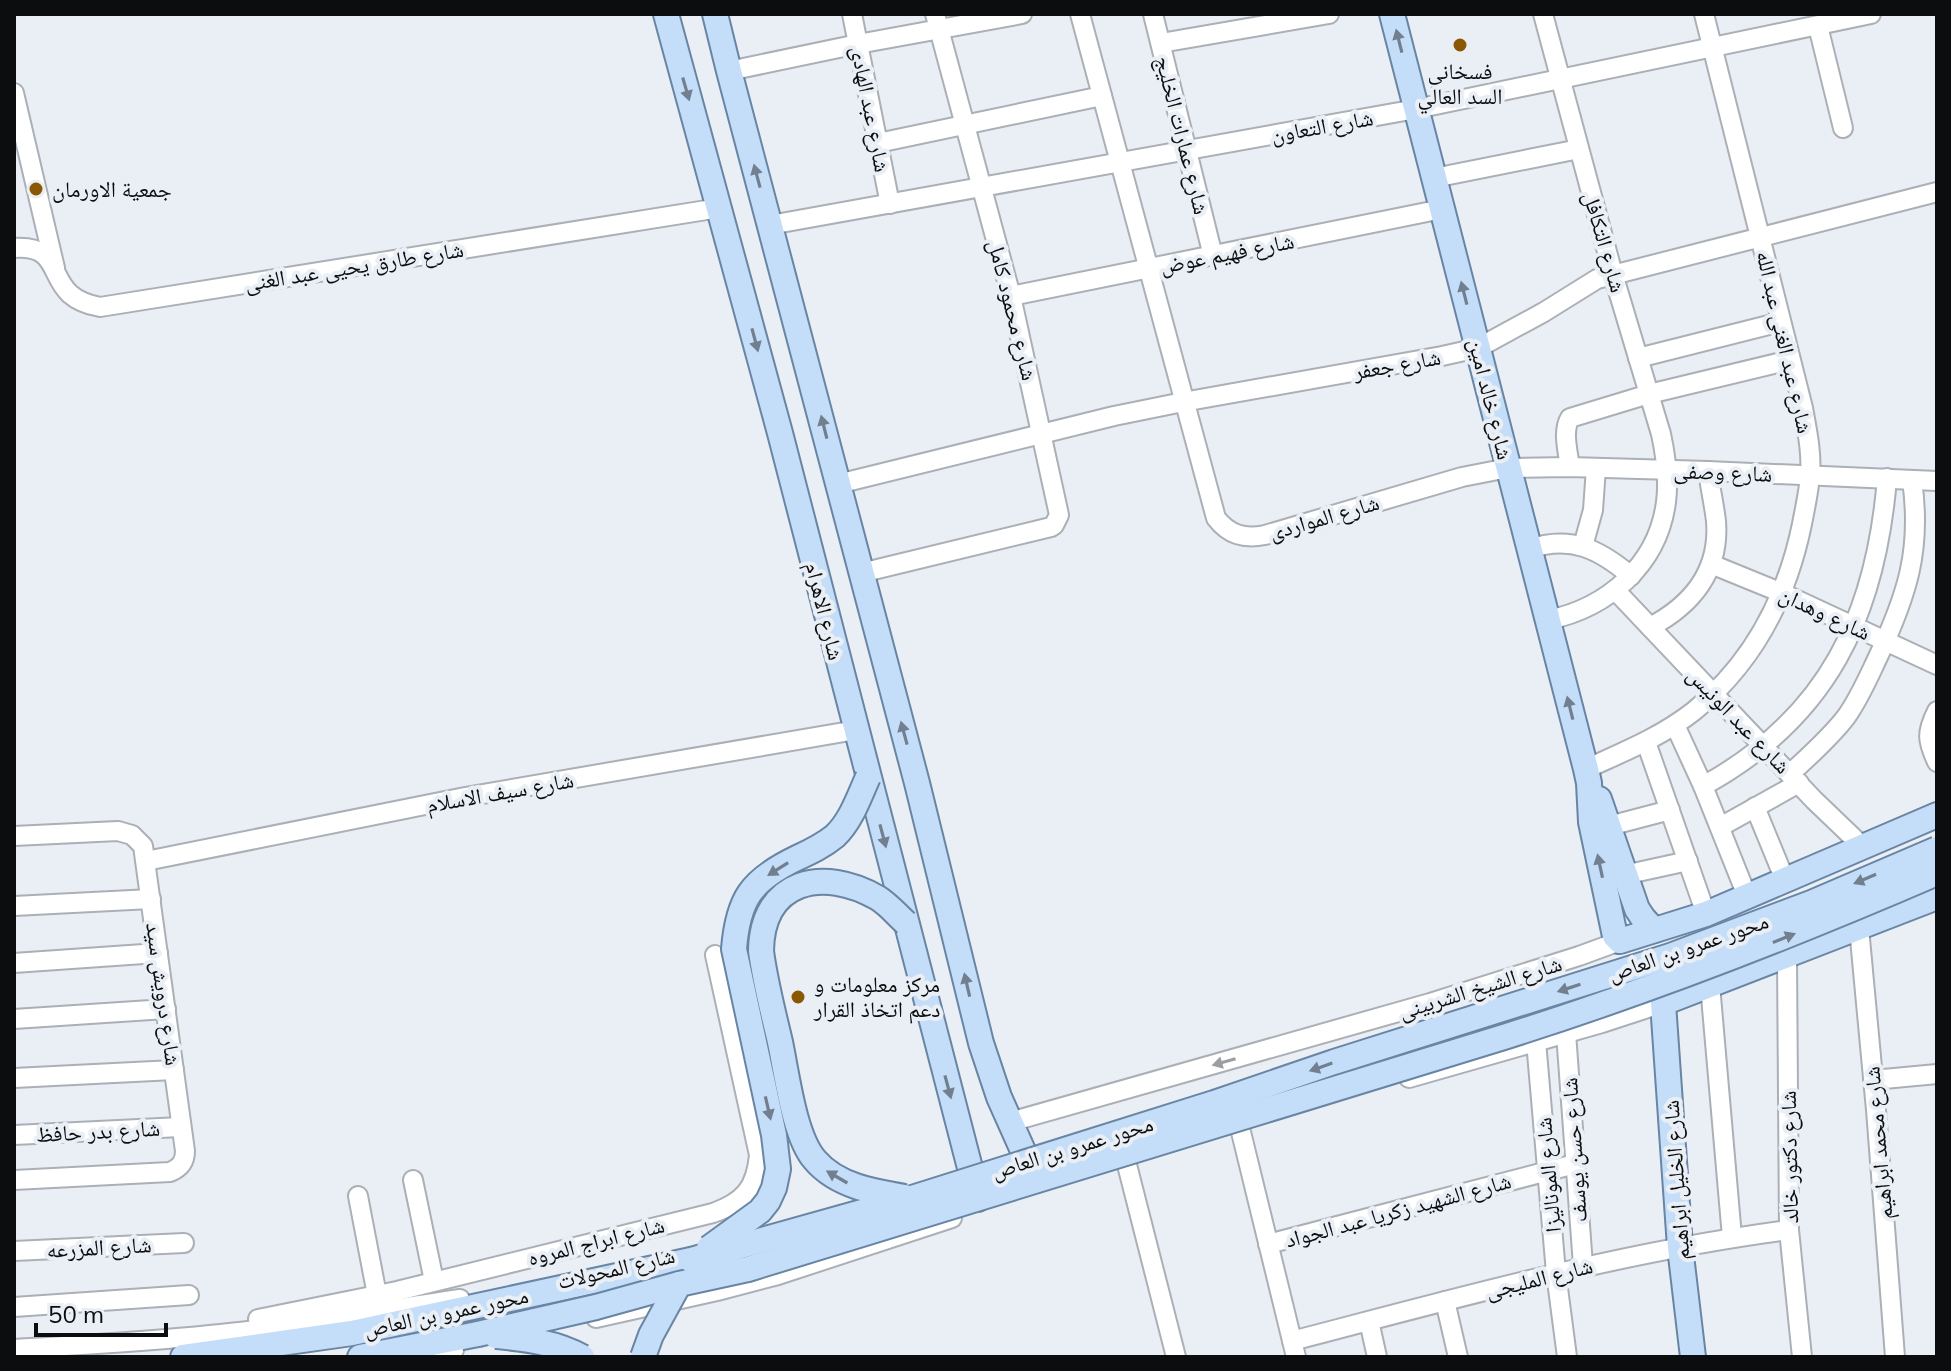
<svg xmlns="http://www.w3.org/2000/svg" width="1951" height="1371" viewBox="0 0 1951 1371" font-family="Mulish,'Noto Naskh Arabic',sans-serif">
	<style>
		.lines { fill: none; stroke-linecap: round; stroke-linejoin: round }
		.minor-casing { stroke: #abb0b6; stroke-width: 22 }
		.major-casing { stroke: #6985a3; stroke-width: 28 }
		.minor { stroke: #fff; stroke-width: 18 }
		.major { stroke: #c4ddf8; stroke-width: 24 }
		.major-bridge-casing { stroke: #6985a3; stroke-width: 28; stroke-linecap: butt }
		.major-bridge { stroke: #c4ddf8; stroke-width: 24 }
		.oneway { fill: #717f8f }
		.oneway2 { fill: #9d9e9f }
		.poi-dot { fill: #8a5702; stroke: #e9eff5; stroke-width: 3 }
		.labels { text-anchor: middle; stroke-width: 8; stroke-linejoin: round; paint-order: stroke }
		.poi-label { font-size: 22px; fill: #0b0d0f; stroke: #e9eff5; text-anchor: start }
		.street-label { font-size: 22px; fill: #0b0d0f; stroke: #e9eff5 }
	</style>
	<rect width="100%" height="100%" fill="#e9eff5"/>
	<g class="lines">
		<defs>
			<g id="minor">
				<polyline points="852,14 890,204"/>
				<path d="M1080,14L1216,518C1229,535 1244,539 1265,535L1462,477L1508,468L1570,467L1708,471L1937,481"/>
				<polyline points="1153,14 1213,256"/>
				<path d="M1543,14L1613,274L1661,434C1666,457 1669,479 1666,502C1658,565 1607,608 1548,620"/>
				<polyline points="1818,26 1843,128"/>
				<polyline points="1161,43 1329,14"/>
				<polyline points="729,71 858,44 1022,14"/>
				<polyline points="14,93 55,268"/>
				<polyline points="878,143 1102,96"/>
				<polyline points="1434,178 1579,149"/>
				<polyline points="770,225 1416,109 1871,14"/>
				<path d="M14,248C58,245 49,275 70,294C79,302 89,305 100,307L719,208"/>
				<polyline points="1011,296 1442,209"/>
				<polyline points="1638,358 1781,322"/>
				<path d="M1570,467C1568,452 1562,431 1570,418L1649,394L1790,360"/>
				<polyline points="838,484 1114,416 1183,402 1442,356 1478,348 1544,312 1597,279 1937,192"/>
				<polyline points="1583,546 1593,510 1596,468"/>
				<path d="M1529,549C1571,535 1599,549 1631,576"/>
				<polyline points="1711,564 1782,593 1937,665"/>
				<polyline points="861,573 1051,527 1054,525 1059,515 1011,296 935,14"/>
				<polyline points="1616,591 1814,800 1863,847"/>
				<path d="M1650,627C1692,605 1720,571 1716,521C1714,504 1710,487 1708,471"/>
				<path d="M1937,711C1926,733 1927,740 1937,762"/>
				<polyline points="1675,725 1703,786 1747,896"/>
				<polyline points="1646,742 1706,914"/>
				<path d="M1586,769C1623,752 1661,737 1694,711C1753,663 1787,597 1802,524C1805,508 1809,491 1810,475C1812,453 1807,430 1803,408L1704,14"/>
				<path d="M1790,774C1809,756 1830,738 1846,717C1859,699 1868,678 1878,657C1907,595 1922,550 1912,480"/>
				<path d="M1703,786C1828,718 1876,615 1887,478"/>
				<polyline points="1755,807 1785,880"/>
				<polyline points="1609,826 1670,810"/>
				<polyline points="1720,827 1799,783"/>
				<path d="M14,836L118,831L132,835L143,846L185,1151C185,1162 180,1168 170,1172L14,1180"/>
				<polyline points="146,861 465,797 856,730"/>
				<polyline points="1624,875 1688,861"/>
				<polyline points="14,906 151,899"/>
				<polyline points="1859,928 1876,1110 1895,1357"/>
				<polyline points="1787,957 1789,1230 1802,1357"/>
				<polyline points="14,963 158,953"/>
				<polyline points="1710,985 1732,1237"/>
				<polyline points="14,1019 166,1009"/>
				<polyline points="1566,1033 1583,1266"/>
				<polyline points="1536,1041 1556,1273 1567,1357"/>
				<polyline points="14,1078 174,1070"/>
				<polyline points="1409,1078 1602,1023 1663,1003"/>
				<polyline points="1873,1080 1937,1074"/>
				<polyline points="1010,1122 1430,1003 1579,956 1620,941"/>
				<polyline points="1240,1128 1296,1357"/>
				<polyline points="14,1135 181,1127"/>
				<polyline points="1126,1161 1176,1357"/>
				<polyline points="413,1180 434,1281"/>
				<polyline points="358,1196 377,1295"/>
				<polyline points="1268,1244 1575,1164"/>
				<polyline points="14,1251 184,1243"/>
				<polyline points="1445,1301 1458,1357"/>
				<polyline points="14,1307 189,1295"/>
				<polyline points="596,1318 717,1291 778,1275 952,1218"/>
				<path d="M258,1319L397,1291L713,1213C744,1202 756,1188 759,1155L715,955"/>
				<polyline points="1369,1321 1377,1357"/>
				<path d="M1292,1341C1457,1298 1620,1252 1789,1230"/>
				<path d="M14,1349C80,1345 145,1342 210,1335C294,1327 377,1311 460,1299"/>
				<polyline points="424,1357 454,1350"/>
			</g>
			<g id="major">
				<polyline points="666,14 780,433 978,1199"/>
				<polyline points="715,14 729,71 917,783 981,1043 999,1097 1036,1180"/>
				<polyline points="1392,14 1586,769 1589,783 1591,822 1615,936 1620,941 1706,914 1937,815"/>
				<polyline points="1599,799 1637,909 1643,918 1654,930"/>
				<polyline points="183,1357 352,1333 691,1260"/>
				<polyline points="360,1357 478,1334"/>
				<polyline points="1693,1357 1680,1247 1663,1003 1937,897"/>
			</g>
		</defs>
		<use href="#minor" class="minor-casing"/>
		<use href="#major" class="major-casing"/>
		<use href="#minor" class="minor"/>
		<use href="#major" class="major"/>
		<defs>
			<g id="major-bridge">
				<path d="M905,1197C874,1192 837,1186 815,1160C794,1136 787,1075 780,1042C773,1012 765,982 761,951C762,880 823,866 878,898C889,905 897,915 906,923"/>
				<path d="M709,1248L760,1211L768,1201L774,1188L778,1169L774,1135L734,949C738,899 751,880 797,858C810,852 823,846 835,836C851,821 859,797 868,777"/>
				<polyline points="691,1260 912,1198 1214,1103 1334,1062 1670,956 1811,903 1937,849"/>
				<path d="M478,1334L596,1307L679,1284L748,1269L1507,1036C1653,990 1796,934 1937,873"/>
				<path d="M496,1336C525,1339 556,1342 582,1357"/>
				<polyline points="643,1357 651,1335 679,1284"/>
			</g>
		</defs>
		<use href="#major-bridge" class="major-bridge-casing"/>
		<use href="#major-bridge" class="major-bridge"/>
	</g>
	<defs><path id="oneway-solid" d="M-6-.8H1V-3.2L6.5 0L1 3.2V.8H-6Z" transform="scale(2)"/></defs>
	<g class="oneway">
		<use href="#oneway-solid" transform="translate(1399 41) rotate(-104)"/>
		<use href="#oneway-solid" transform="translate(686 89) rotate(74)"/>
		<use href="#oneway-solid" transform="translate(757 176) rotate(-105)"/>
		<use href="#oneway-solid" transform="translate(1464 293) rotate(-104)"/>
		<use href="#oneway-solid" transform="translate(755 340) rotate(75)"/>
		<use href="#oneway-solid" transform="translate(824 427) rotate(-104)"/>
		<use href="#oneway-solid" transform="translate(1570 708) rotate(-104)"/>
		<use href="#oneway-solid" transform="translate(904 733) rotate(-105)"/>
		<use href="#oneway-solid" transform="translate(883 836) rotate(75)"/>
		<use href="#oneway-solid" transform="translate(1600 866) rotate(-102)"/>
		<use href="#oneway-solid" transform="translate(778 869) rotate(148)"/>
		<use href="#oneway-solid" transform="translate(1865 879) rotate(157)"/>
		<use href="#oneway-solid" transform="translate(1784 938) rotate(-22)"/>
		<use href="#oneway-solid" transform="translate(967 985) rotate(-103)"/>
		<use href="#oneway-solid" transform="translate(1569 988) rotate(162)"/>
		<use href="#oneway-solid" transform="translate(1321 1067) rotate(161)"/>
		<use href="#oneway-solid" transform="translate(948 1087) rotate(75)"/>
		<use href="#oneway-solid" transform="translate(768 1108) rotate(77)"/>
		<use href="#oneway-solid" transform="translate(837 1177) rotate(-150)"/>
	</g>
	<use class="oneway2" href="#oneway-solid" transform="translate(1224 1062) rotate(164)"/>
	<g class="poi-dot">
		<circle cx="1460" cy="45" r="8"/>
		<circle cx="36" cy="189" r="8"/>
		<circle cx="798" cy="997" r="8"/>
	</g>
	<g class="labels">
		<g class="poi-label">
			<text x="1460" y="79" text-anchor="middle">فسخاني<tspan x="1460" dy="25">السد العالي</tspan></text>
			<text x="52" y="197">جمعية الاورمان</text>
			<text x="814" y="992">مركز معلومات و<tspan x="814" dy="25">دعم اتخاذ القرار</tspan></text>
		</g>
		<g class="street-label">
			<text transform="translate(871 109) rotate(79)" y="8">شارع عبد الهادى</text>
			<text transform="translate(1322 126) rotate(-10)" y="8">شارع التعاون</text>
			<text transform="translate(1183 135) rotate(76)" y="8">شارع عمارات الخليج</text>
			<text transform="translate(1605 242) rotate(74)" y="8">شارع التكافل</text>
			<text transform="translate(1227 253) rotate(-11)" y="8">شارع فهيم عوض</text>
			<text transform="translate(354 266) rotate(-9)" y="8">شارع طارق يحيى عبد الغنى</text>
			<text transform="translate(1013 310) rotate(76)" y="8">شارع محمود كامل</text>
			<text transform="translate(1785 342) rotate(77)" y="8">شارع عبد الغنى عبد الله</text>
			<text transform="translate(1397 364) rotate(-10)" y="8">شارع جعفر</text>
			<text transform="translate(1491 399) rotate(76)" y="8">شارع خالد امين</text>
			<text transform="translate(1723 472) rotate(2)" y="8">شارع وصفى</text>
			<text transform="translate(1324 517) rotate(-16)" y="8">شارع المواردى</text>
			<text transform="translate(825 611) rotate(76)" y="8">شارع الاهرام</text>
			<text transform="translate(1825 613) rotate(25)" y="8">شارع وهدان</text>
			<text transform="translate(1739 720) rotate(46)" y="8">شارع عبد الونيس</text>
			<text transform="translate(500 792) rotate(-10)" y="8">شارع سيف الاسلام</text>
			<text transform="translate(1688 947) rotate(-19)" y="8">محور عمرو بن العاص</text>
			<text transform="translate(1480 987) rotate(-17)" y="8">شارع الشيخ الشربينى</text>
			<text transform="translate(164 994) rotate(82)" y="8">شارع درويش سيد</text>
			<text transform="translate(98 1131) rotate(-3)" y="8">شارع بدر حافظ</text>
			<text transform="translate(1878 1143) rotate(-95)" y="8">شارع محمد ابراهيم</text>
			<text transform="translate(1072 1147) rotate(-17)" y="8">محور عمرو بن العاص</text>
			<text transform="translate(1574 1150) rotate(-94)" y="8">شارع حسن يوسف</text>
			<text transform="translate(1789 1157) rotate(-91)" y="8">شارع دكتور خالد</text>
			<text transform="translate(1548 1175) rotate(-95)" y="8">شارع الموناليزا</text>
			<text transform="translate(1676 1180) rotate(-94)" y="8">شارع الخليل ابراهيم</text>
			<text transform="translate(1398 1210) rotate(-15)" y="8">شارع الشهيد زكريا عبد الجواد</text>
			<text transform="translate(596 1241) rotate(-14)" y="8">شارع ابراج المروه</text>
			<text transform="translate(99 1247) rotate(-3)" y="8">شارع المزرعه</text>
			<text transform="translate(616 1268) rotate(-13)" y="8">شارع المحولات</text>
			<text transform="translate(1539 1278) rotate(-14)" y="8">شارع المليجى</text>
			<text transform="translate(446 1312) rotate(-12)" y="8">محور عمرو بن العاص</text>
		</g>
	</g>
	<rect width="1951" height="1371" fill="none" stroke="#0b0d0f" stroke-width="32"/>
	<path d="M36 1323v12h130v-12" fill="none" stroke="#0b0d0f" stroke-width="4"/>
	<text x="48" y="1323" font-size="24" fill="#0b0d0f" stroke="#e9eff5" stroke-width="6" paint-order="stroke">50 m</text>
</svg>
